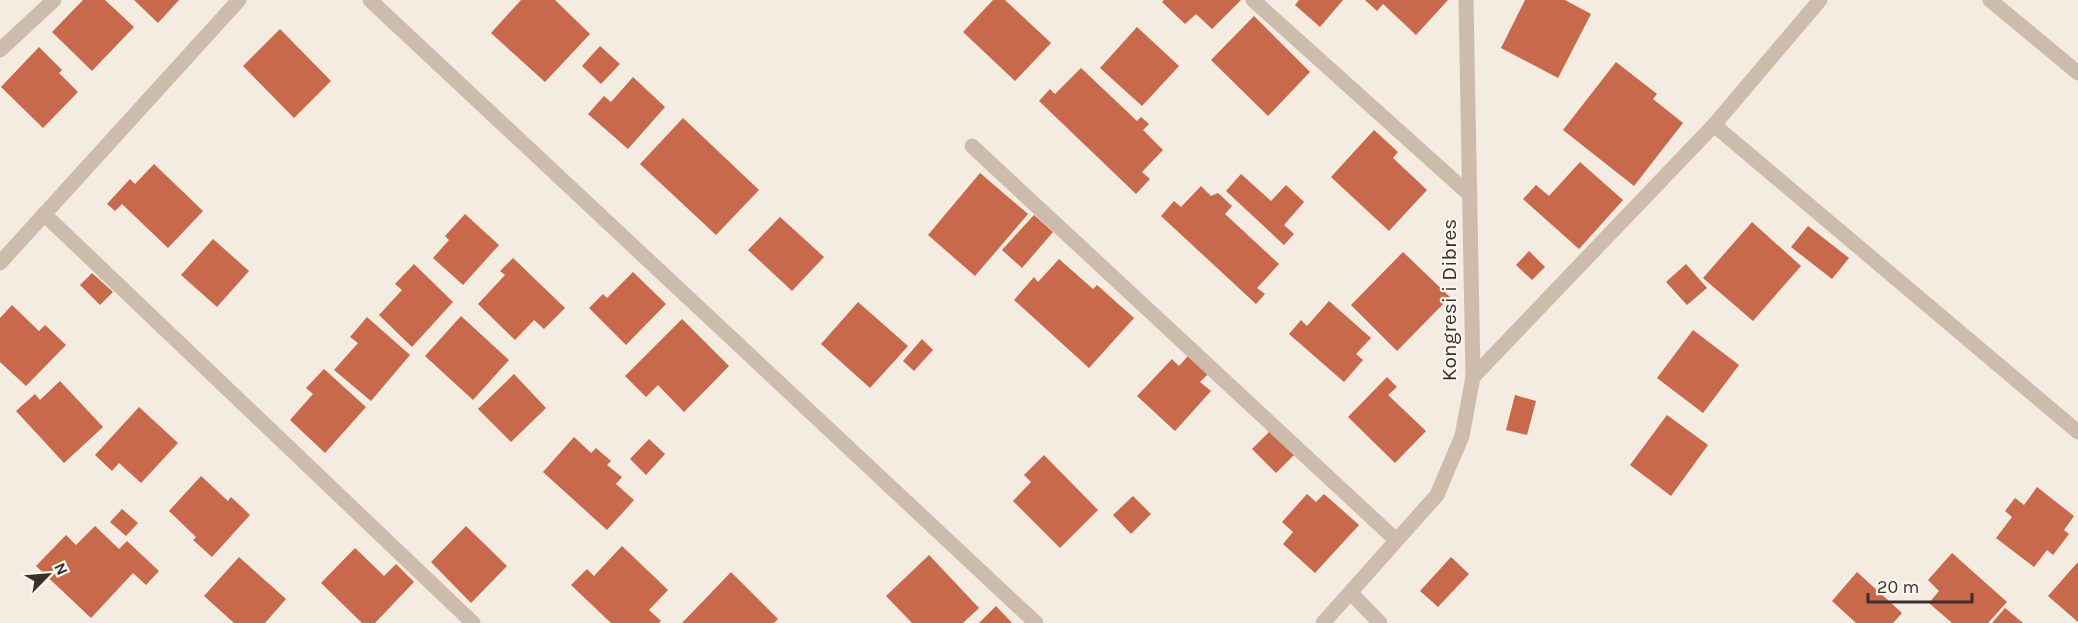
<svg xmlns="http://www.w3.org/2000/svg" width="2078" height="623" viewBox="0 0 2078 623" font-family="Karla,sans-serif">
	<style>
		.building { fill: #c8694b }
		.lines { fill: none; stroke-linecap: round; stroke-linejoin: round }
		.service { stroke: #cdbbac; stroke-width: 15 }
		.minor { stroke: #cdbbac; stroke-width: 15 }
		.tertiary { stroke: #cdbbac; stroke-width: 15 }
		.labels { text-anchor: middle; stroke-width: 4.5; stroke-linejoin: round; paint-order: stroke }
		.street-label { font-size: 21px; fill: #3b302b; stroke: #fbf5ee }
	</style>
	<rect width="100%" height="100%" fill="#f4ebe1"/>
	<g class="building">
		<polygon points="83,0 105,0 134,27 92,71 52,32"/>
		<polygon points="134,0 179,0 158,23"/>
		<polygon points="521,0 555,0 590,34 545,82 491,33"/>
		<polygon points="993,0 1005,0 1051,43 1015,81 963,32"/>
		<polygon points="1164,0 1241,0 1212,29 1196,14 1185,24 1162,2"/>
		<polygon points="1299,0 1343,0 1320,27 1295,5"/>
		<polygon points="1365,0 1448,0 1416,35 1383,4 1377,11"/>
		<polygon points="1525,0 1565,0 1591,14 1558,78 1501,48"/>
		<polygon points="1254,16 1310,72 1268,116 1211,60"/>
		<polygon points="1137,27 1179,66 1142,106 1100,68"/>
		<polygon points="280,29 331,81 294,118 243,66"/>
		<polygon points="600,46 620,64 601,84 582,66"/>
		<polygon points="39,47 62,70 59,73 78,92 43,128 1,87"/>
		<polygon points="1616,62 1657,94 1653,99 1683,123 1634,186 1563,130"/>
		<polygon points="1081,68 1137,121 1141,117 1149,124 1143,130 1163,150 1142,172 1150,179 1136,194 1039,101 1050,89 1055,94"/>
		<polygon points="633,77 665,107 628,149 588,114 604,96 611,102"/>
		<polygon points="683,118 759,190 716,235 640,164"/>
		<polygon points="1374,130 1398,152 1393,158 1427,190 1389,231 1331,177"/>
		<polygon points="1580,162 1623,200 1579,249 1523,199 1536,185 1549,196"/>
		<polygon points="154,164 203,211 168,248 122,204 115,211 107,204 130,179 135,184"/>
		<polygon points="980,173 1028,214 975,276 928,235"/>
		<polygon points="1241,174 1271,201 1286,185 1304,202 1284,225 1294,234 1284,245 1226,191"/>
		<polygon points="1201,186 1211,196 1218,193 1232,206 1225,214 1279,264 1257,288 1265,294 1256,304 1161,216 1174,201 1181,207"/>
		<polygon points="465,214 499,245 463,285 433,258 449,240 445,236"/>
		<polygon points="1034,215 1053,232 1022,268 1002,250"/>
		<polygon points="780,217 824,257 792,291 748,250"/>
		<polygon points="1752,222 1801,266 1753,321 1703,278"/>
		<polygon points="1808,226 1849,258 1832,279 1791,247"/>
		<polygon points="213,239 249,271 217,307 181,275"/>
		<polygon points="1529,251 1545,267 1532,280 1516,265"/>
		<polygon points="1403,252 1450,297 1397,351 1351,305"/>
		<polygon points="513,258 565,308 544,329 534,320 515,340 478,304 505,275 500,271"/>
		<polygon points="1059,259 1093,289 1097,285 1134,318 1089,368 1014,300 1034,277 1038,282"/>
		<polygon points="414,264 453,302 412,347 379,315 402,290 395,284"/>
		<polygon points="1686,264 1707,288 1687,305 1666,282"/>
		<polygon points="633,272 666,304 626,345 589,308 603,294 607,298"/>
		<polygon points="92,273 113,292 100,305 80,285"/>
		<polygon points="1329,301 1371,338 1356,354 1363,360 1344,382 1289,334 1301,320 1307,326"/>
		<polygon points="858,302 908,346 870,388 821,344"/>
		<polygon points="12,305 39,331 45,325 66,345 26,386 0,362 0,318"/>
		<polygon points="461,316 509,360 473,400 425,356"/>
		<polygon points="367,317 410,355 371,401 334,370 358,343 350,337"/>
		<polygon points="682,319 729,366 684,412 658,385 646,397 625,376"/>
		<polygon points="1693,330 1739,365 1703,413 1657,378"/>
		<polygon points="922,339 933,350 914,371 903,361"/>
		<polygon points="1188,356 1208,374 1200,382 1211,391 1175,431 1137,396 1172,359 1179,366"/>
		<polygon points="324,369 366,407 325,453 290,420 313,394 306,388"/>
		<polygon points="514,374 546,408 511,442 478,409"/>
		<polygon points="1387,377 1397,387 1388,395 1426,431 1395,463 1348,417"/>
		<polygon points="60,381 103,427 64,463 16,411 35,394 40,400"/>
		<polygon points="1515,395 1536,401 1527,435 1506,430"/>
		<polygon points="139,407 178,443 141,483 119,463 112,471 95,455"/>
		<polygon points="1667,415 1708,445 1671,496 1630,465"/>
		<polygon points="1270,431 1294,455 1276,473 1252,449"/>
		<polygon points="574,437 591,453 596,448 611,461 607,465 622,477 616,484 634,500 607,530 543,472"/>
		<polygon points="649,439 665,454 646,475 630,459"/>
		<polygon points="1044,455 1098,510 1060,548 1013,501 1031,482 1024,475"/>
		<polygon points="201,476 228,501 231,497 250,515 212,557 193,540 196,537 169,511"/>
		<polygon points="2037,487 2074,516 2064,530 2069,534 2053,555 2047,550 2034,567 1996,538 2012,517 2005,511 2015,498 2024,505"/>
		<polygon points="1307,494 1316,502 1324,494 1359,525 1315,573 1283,544 1293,532 1282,522"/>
		<polygon points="1133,496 1151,514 1131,534 1113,515"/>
		<polygon points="122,509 138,523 126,536 110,522"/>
		<polygon points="95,526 119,549 127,541 159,571 146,585 133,573 91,618 36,566 66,535 76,545"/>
		<polygon points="466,526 507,566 471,603 431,562"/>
		<polygon points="622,546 668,590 649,610 661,621 659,623 611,623 571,585 587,569 594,576"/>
		<polygon points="355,548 384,576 396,564 414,582 375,623 362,623 321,583"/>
		<polygon points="1952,553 2007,602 1988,623 1952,623 1929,603 1939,591 1928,580"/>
		<polygon points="929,555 979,608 963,623 912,623 886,596"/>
		<polygon points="239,557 286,599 265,623 234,623 204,596"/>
		<polygon points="1451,557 1469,574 1438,607 1420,591"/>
		<polygon points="2078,562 2078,622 2048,596"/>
		<polygon points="731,572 778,619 774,623 682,623"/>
		<polygon points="1857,572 1902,613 1893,623 1856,623 1832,601"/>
		<polygon points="996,606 1012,623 979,623"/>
		<polygon points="2005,608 2023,623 1992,623"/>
	</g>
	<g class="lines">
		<polyline class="service" points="0,50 54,0"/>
		<g class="minor">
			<polyline points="370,0 1036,623"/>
			<polyline points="1253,0 1470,195"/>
			<polyline points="1990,0 2078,73"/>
			<polyline points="1714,125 2078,432"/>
			<polyline points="972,146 1396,540"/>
			<polyline points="44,214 473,623"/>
			<polyline points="0,263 239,0"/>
			<polyline points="1473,377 1714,125 1820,0"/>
			<polyline points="1351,593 1380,623"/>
		</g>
		<polyline class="tertiary" points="1323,623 1437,495 1462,436 1473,377 1466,0"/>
	</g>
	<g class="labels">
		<g class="street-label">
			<text transform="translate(1449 300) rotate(-90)" y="7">Kongresi i Dibres</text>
		</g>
	</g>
	<g transform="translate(48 575) rotate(65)" stroke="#fbf5ee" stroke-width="4.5" paint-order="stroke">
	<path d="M0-4.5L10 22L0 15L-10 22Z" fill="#3b302b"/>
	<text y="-9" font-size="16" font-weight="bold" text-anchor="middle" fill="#3b302b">N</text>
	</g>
	<path d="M1868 593v9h104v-9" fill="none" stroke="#3b302b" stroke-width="3"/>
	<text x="1877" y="593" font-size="18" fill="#3b302b" stroke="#fbf5ee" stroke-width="4.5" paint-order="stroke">20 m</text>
</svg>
